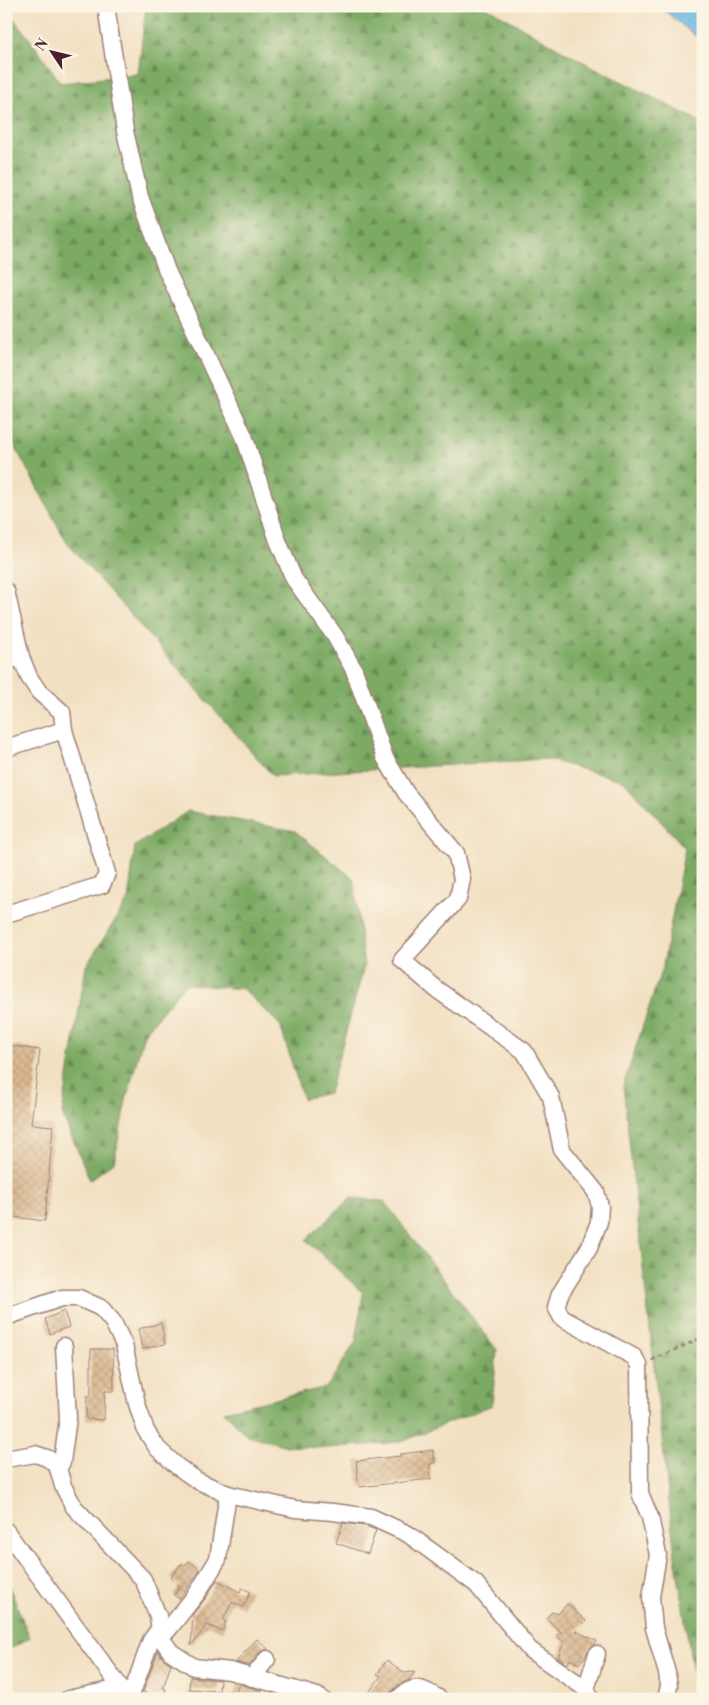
<svg xmlns="http://www.w3.org/2000/svg" width="709" height="1705" viewBox="0 0 709 1705" font-family="'Libre Bodoni',serif">
	<style>
		.forest { fill: url(#forest-firs); stroke: #626447 }
		.water { fill: url(#water-ripples); stroke: #5c6d89 }
		.building { fill: url(#building-cross-hatch) }
		.lines { fill: none; stroke-linecap: round; stroke-linejoin: round }
		.street-casing { stroke: #9e8076; stroke-width: 19 }
		.path { stroke: #9e8076; stroke-width: 2.5; stroke-dasharray: 4 4; stroke-linecap: butt }
		.street { stroke: #fff; stroke-width: 16 }
	</style>
	<defs>
		<pattern id="forest-firs" width="22" height="20" patternUnits="userSpaceOnUse" patternTransform="scale(1.25)"><rect width="22" height="20" fill="#7baa63"/><path d="M5 1l3.5 6h-7zM16 11l3.5 6h-7z" fill="#678a52"/></pattern>
		<pattern id="water-ripples" width="26" height="14" patternUnits="userSpaceOnUse" patternTransform="scale(1.25)"><rect width="26" height="14" fill="#6dbbe7"/><path d="M2 4q2-2 4 0t4 0M15 11q2-2 4 0t4 0" fill="none" stroke="#60a0c6"/></pattern>
		<pattern id="building-cross-hatch" width="8" height="8" patternUnits="userSpaceOnUse" patternTransform="scale(1.25)"><rect width="8" height="8" fill="#dcba92"/><path d="M0 0l8 8M0 8l8-8" fill="none" stroke="#be9f7e"/></pattern>
	</defs>
	<rect width="100%" height="100%" fill="#fcf5e5"/>
	<filter id="ink" filterUnits="userSpaceOnUse"><feTurbulence type="fractalNoise" baseFrequency=".02" numOctaves="2"/><feDisplacementMap in="SourceGraphic" scale="10" xChannelSelector="R" yChannelSelector="G"/><feConvolveMatrix kernelMatrix="1 2 1 2 8 2 1 2 1" color-interpolation-filters="sRGB"/></filter>
	<filter id="wash" filterUnits="userSpaceOnUse"><feTurbulence type="fractalNoise" baseFrequency=".0096" numOctaves="4" result="noise"/><feDisplacementMap in="SourceGraphic" scale="20" xChannelSelector="R" yChannelSelector="G"/><feGaussianBlur stdDeviation="1.12" result="paint"/><feColorMatrix in="noise" values="0 0 0 0 0 0 0 0 0 0 0 0 0 0 0 0 0 1.4 0 .05"/><feComposite in="paint" operator="in"/></filter>
	<g filter="url(#wash)">
		<rect width="100%" height="100%" fill="#f2e0c2"/>
		<g class="forest">
			<polygon points="146,6 485,6 570,55 703,123 703,1699 697,1699 675,1556 623,1086 663,965 685,848 624,781 546,759 273,776 67,543 6,430 6,9 29,38 61,83 138,74"/>
			<polygon points="188,811 295,831 354,879 364,967 329,1093 303,1099 280,1025 243,989 185,984 144,1034 126,1100 114,1162 90,1180 62,1114 86,966 128,900 135,846"/>
			<polygon points="350,1198 384,1201 497,1350 492,1405 401,1442 326,1448 287,1446 247,1436 224,1411 327,1387 356,1341 363,1293 306,1240"/>
			<polygon points="6,1579 30,1638 6,1651"/>
		</g>
		<polygon class="water" points="659,6 703,6 703,42"/>
		<g id="blocks">
			<g class="building">
				<polygon points="6,1045 40,1050 31,1124 53,1126 45,1221 6,1216"/>
				<polygon points="64,1311 69,1327 50,1334 45,1319"/>
				<polygon points="161,1323 165,1344 142,1349 138,1329"/>
				<polygon points="91,1349 113,1349 114,1391 105,1391 104,1420 86,1419 87,1396 91,1396"/>
				<polygon points="433,1450 435,1463 430,1464 431,1479 359,1487 356,1461 401,1456 400,1454"/>
				<polygon points="343,1523 365,1526 376,1530 368,1554 336,1543"/>
				<polygon points="189,1561 200,1570 179,1599 174,1595 180,1586 170,1578 181,1564 185,1566"/>
				<polygon points="217,1580 240,1592 242,1588 251,1592 243,1607 232,1602 223,1620 226,1622 222,1631 207,1625 191,1646 193,1614 206,1598"/>
				<polygon points="567,1604 586,1621 576,1631 597,1641 595,1644 588,1650 583,1660 582,1659 579,1664 570,1659 568,1664 558,1657 564,1642 557,1636 561,1632 546,1618 552,1612 558,1614"/>
				<polygon points="257,1639 268,1649 260,1652 249,1666 236,1662"/>
				<polygon points="158,1651 163,1658 171,1664 163,1688 166,1689 163,1699 151,1699 152,1695 143,1692"/>
				<polygon points="387,1660 404,1673 415,1672 409,1680 398,1685 391,1692 388,1699 364,1699 381,1676 377,1674"/>
				<polygon points="190,1677 220,1680 219,1691 189,1689"/>
				<polygon points="239,1684 262,1691 258,1699 232,1699"/>
			</g>
		</g>
	</g>
	<g filter="url(#ink)">
		<use href="#blocks" fill-opacity="0" stroke="#9e8076" stroke-width="1"/>
		<g class="lines">
			<defs>
				<g id="street">
					<polyline points="106,6 125,131 140,197 167,271 244,436 278,541 294,579 335,636 354,670 385,758 406,793 456,853 462,879 458,899 402,960 436,989 524,1051 551,1097 562,1150 596,1192 600,1206 599,1222 589,1248 560,1294 556,1307 562,1318 634,1357 639,1365 640,1493 650,1517 658,1555 651,1597 654,1628 667,1673 669,1686 666,1699"/>
					<polyline points="6,591 21,657 29,677 39,692 62,712 64,730 107,873 102,885 6,914"/>
					<polyline points="6,661 21,657"/>
					<polyline points="6,748 64,730"/>
					<polyline points="6,1317 62,1298 79,1298 101,1308 113,1322 124,1345 137,1404 146,1431 158,1449 178,1467 198,1481 228,1494 295,1509 333,1512 371,1517 408,1534 476,1584 530,1650 586,1689 591,1699"/>
					<polyline points="6,1459 35,1454 47,1458 53,1462 58,1468 63,1486 74,1507 143,1579 158,1616 161,1638 171,1652 194,1667 230,1671 317,1696 322,1699"/>
					<polyline points="58,1468 62,1462 68,1418 64,1346"/>
					<polyline points="6,1531 129,1699"/>
					<polyline points="252,1678 267,1659"/>
					<polyline points="586,1689 597,1654"/>
					<polyline points="127,1697 133,1690 151,1640 157,1632 168,1630 198,1592 218,1559 228,1494"/>
					<polyline points="68,1699 120,1688"/>
					<path d="M398,1699C414,1682 423,1689 440,1699"/>
				</g>
			</defs>
			<use href="#street" class="street-casing"/>
			<g class="path">
				<path d="M703,1134C693,1161 698,1194 703,1222"/>
				<polyline points="652,1360 697,1340 703,1335"/>
			</g>
			<use href="#street" class="street"/>
		</g>
	</g>
	<rect width="709" height="1705" fill="none" stroke="#fcf5e5" stroke-width="25"/>
	<g transform="translate(52 52) rotate(305)" stroke="#fcf5e5" stroke-width="4" paint-order="stroke">
	<path d="M0-4L9 19L0 12L-9 19Z" fill="#4a1f2b"/>
	<text y="-8" font-size="14" font-weight="bold" text-anchor="middle" fill="#4a1f2b">N</text>
	</g>
</svg>
